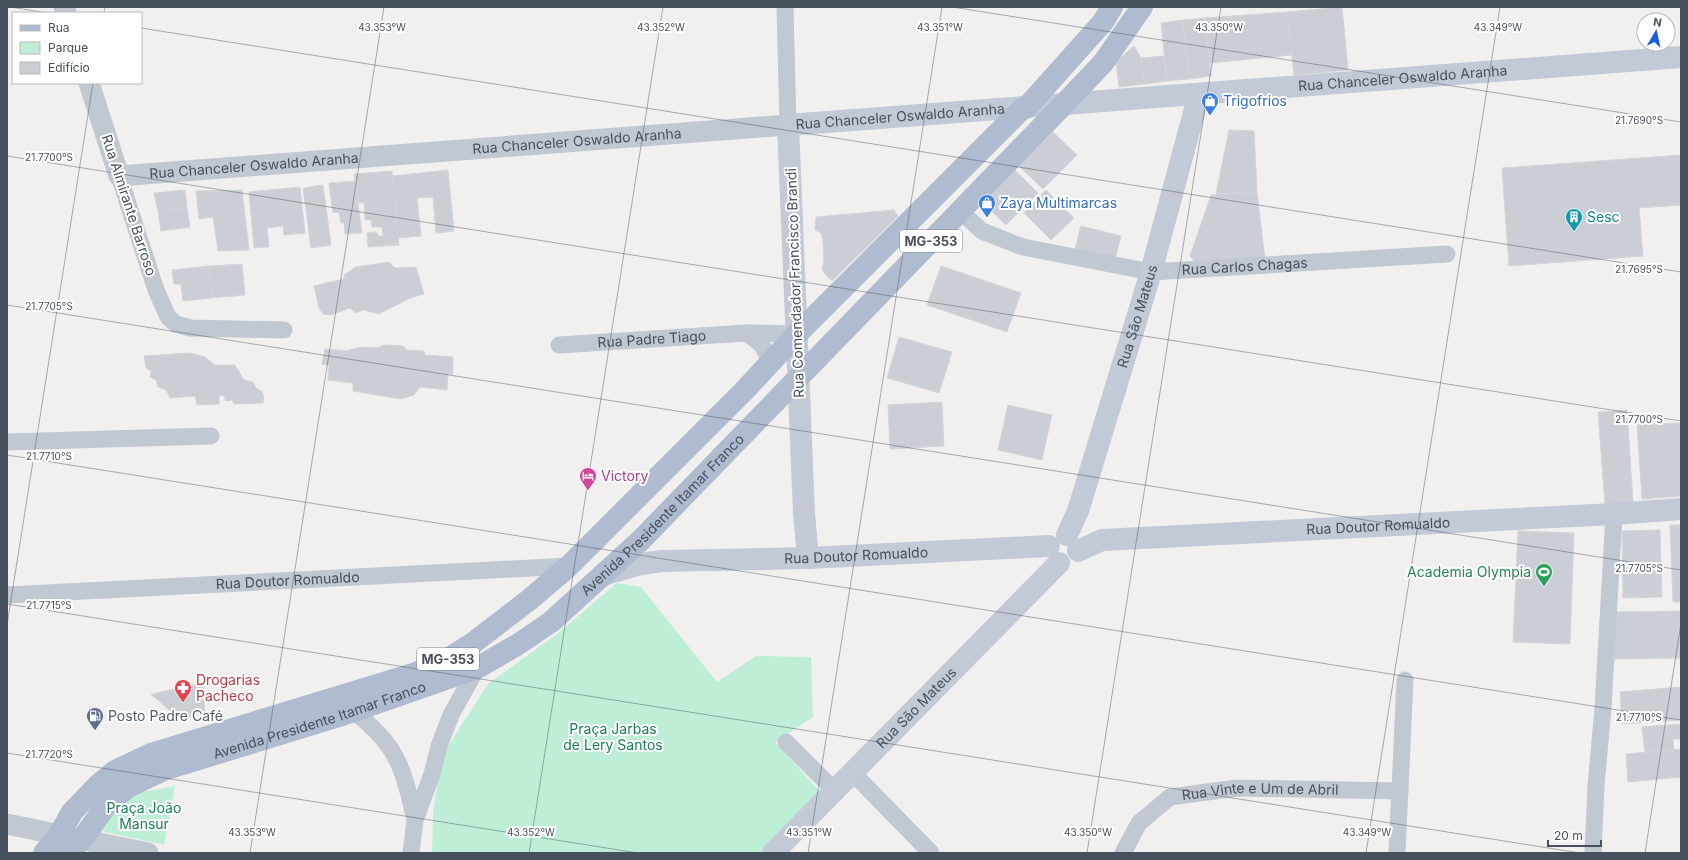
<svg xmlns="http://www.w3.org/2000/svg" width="1688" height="860" viewBox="0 0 1688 860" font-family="Inter,sans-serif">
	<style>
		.green { fill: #beefd6 }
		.building { fill: #cbced5; stroke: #d3d5db }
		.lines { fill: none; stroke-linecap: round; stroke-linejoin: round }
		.minor { stroke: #c0c8d1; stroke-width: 17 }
		.tertiary { stroke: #c0c8d1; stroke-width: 21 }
		.secondary { stroke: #c2cad8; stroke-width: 22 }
		.primary { stroke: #afbbce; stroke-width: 22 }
		.ticks { fill: none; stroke: #47505d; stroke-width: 1; stroke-opacity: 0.45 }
		.labels { text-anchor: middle; stroke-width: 4; stroke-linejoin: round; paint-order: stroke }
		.shield { fill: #fff; stroke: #7e848e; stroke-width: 1 }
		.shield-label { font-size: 13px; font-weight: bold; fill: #47505d }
		.street-label { font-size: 14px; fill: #47505d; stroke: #fff }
		.shop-label { font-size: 14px; fill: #366cbe; stroke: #fff; text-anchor: start }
		.culture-label { font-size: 14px; fill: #0d838f; stroke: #fff; text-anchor: start }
		.hotel-label { font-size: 14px; fill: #b23c85; stroke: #fff; text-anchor: start }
		.leisure-label { font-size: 14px; fill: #27864d; stroke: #fff; text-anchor: end }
		.health-label { font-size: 14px; fill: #be3a42; stroke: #fff; text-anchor: start }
		.service-label { font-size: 14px; fill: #4e5e75; stroke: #fff; text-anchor: start }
		.park-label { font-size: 14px; fill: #187e56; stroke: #fff }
		.ticks-label { font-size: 10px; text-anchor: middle; fill: #47505d; stroke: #fff; stroke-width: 4; stroke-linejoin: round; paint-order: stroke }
	</style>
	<rect width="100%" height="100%" fill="#f2f0ef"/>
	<g class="green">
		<polygon points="617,583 641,587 717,682 756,656 811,657 813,717 775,742 822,794 761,853 432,853 433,812 439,774 447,748 488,684 557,634"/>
		<polygon points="175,786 164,845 97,830 131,794"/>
	</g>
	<g class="building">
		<polygon points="1342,7 1348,70 1294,75 1287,12"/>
		<polygon points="1287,12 1292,55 1210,63 1205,18"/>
		<polygon points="1205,18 1211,76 1189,79 1183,20"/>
		<polygon points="1183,20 1189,79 1167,81 1161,23"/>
		<polygon points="1134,46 1141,58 1145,84 1119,87 1116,62"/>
		<polygon points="1164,56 1167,81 1145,84 1141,58"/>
		<polygon points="1229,130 1254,131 1257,192 1216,194"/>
		<polygon points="1053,132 1077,155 1043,189 1019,166"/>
		<polygon points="1681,155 1681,205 1639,208 1643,256 1509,266 1502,168"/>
		<polygon points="448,170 454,231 436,233 433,197 417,198 421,236 398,238 392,176"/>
		<polygon points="1015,170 1038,193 1006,225 982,202"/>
		<polygon points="392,171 399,245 368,247 367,233 376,232 379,236 383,236 382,227 372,227 371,220 365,220 364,202 359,203 354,174"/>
		<polygon points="355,181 362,233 345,234 344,223 341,223 339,212 333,213 329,183"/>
		<polygon points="323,185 331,245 311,248 303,188"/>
		<polygon points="300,187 305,233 284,235 283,226 267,228 269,247 254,248 249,192"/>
		<polygon points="185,190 187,208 158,212 154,193"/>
		<polygon points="242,190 249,250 218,251 213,217 199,219 196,191"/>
		<polygon points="1046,190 1074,218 1051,240 1024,213"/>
		<polygon points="1257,192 1265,260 1199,267 1190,256 1211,195"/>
		<polygon points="187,208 190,227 161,231 158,212"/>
		<polygon points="894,210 898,216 832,281 826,275 822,270 824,261 823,241 821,233 815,230 816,217"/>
		<polygon points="1081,226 1121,236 1115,259 1075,249"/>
		<polygon points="389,262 395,268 416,267 424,294 410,298 379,314 363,310 356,313 350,308 331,315 323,314 319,308 314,286 344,279 344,275 356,267"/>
		<polygon points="242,264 245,295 212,298 209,266"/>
		<polygon points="209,266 212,298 183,301 181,285 174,284 172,270"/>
		<polygon points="941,266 1021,293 1007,332 927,305"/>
		<polygon points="899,337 952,352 939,393 887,378"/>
		<polygon points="384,345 403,346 407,350 424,351 425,355 453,357 453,374 448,374 447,390 420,387 414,395 401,399 353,391 353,383 328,380 329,365 322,364 325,349 347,351 360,347 378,348"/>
		<polygon points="189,353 205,357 215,365 235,365 244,380 253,382 256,388 262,392 264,398 263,403 234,404 232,400 226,401 223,395 219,396 219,404 197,405 195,396 170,398 166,390 158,387 156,380 150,377 151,371 146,368 144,356"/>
		<polygon points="942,402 944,446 890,449 888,405"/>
		<polygon points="1008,405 1052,415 1042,460 998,450"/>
		<polygon points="1627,410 1633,503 1605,505 1598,412"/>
		<polygon points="1681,423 1681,496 1642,499 1637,425"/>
		<polygon points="1670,525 1681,525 1681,602 1673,602"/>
		<polygon points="1660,530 1662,597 1623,598 1622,531"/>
		<polygon points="1518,531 1574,533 1570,644 1513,642"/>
		<polygon points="1681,611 1681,658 1614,659 1612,612"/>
		<polygon points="203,683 205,713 179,719 151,694"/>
		<polygon points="1681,687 1681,720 1622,724 1620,692"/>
		<polygon points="1681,724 1681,739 1673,739 1674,750 1645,753 1642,727"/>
		<polygon points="1681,749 1681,777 1628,782 1626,754"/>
	</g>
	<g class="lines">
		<g class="minor">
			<polyline points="785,7 788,125"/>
			<polyline points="119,176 156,290 168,317 176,324 190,328 284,330"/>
			<path id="s1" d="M960,211L982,231L1023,247L1151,272L1447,254"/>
			<path d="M746,333C761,343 765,346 770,365"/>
			<path id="s2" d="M559,345L746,333L797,334"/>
			<polyline points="7,442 211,436"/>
			<path id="s3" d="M7,595L569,566"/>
			<path d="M353,711C398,745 403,768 415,820"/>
			<polyline points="786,742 835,791"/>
			<polyline points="853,773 931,853"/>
			<polyline points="411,853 415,820 432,774 439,746 451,715 477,668"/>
			<path id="s4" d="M1123,853L1139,823L1170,797L1237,788L1400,791"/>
			<polyline points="1397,853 1405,680"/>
			<polyline points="1593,853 1596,786 1603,708 1614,514"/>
		</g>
		<g class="tertiary">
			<polyline points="64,7 66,13"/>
			<path id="s5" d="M89,83L119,176L788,125"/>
			<polyline points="7,824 148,853"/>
		</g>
		<g class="secondary">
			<path id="s6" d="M1067,535L1078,511L1151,272L1199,94"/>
			<path id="s7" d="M1078,551L1102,540L1614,514L1681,509"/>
			<path id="s8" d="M808,558L804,513L788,125L1681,57"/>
			<path id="s9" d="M603,575L641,564L662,561L808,558L1049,546"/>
			<path id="s10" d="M773,853L1059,563"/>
		</g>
		<g class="primary">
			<polyline points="44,853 59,835 72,812 97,786 115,771 151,754 413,674 443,662 473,643 529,600 569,566 743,392 797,334 1022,109 1027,107 1103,22 1112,7"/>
			<path id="s11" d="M69,853L82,839L106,806L128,787L163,770L339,716L477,668L517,645L551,622L640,541L1064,104L1103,63L1142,7"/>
		</g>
	</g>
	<path class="ticks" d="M10,7L48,13M952,7L1681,122M104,13L105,7M141,28L1681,272M7,156L1681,421M7,305L1681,570M7,455L1681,720M7,604L1580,853M7,625L93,83M7,753L638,853M250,853L384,7M529,853L663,7M808,853L942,7M1087,853L1221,7M1366,853L1500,7M1645,853L1681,623"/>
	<defs>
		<symbol id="shop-pin" viewBox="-11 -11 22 30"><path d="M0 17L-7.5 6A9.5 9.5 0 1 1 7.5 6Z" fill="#3f7fe0" stroke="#fff"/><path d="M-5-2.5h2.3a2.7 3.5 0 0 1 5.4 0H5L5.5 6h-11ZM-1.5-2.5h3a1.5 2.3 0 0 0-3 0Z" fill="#fff"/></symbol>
		<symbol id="building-pin" viewBox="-11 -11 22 30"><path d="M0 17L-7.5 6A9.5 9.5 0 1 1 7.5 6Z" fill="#0f9aa8" stroke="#fff"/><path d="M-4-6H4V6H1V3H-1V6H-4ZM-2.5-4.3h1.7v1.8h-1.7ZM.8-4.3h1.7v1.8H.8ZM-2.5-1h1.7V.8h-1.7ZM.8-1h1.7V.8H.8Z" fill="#fff"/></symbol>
		<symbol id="hotel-pin" viewBox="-11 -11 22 30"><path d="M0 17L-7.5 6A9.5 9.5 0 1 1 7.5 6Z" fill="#d1479c" stroke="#fff"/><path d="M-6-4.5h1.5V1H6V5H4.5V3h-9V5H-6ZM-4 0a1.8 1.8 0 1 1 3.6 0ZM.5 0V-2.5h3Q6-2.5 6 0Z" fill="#fff"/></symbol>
		<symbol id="stadium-pin" viewBox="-11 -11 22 30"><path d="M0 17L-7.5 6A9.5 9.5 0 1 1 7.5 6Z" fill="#2e9e5b" stroke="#fff"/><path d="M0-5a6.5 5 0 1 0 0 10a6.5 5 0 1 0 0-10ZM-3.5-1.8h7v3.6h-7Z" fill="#fff"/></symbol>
		<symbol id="pharmacy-pin" viewBox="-11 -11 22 30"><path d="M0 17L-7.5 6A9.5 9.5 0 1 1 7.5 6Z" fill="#e0444e" stroke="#fff"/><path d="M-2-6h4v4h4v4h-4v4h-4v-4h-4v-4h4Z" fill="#fff"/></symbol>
		<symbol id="fuel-pin" viewBox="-11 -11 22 30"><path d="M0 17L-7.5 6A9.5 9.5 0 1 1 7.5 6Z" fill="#5c6f8a" stroke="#fff"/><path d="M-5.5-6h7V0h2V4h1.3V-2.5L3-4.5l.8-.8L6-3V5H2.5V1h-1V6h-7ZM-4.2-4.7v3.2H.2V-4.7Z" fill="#fff"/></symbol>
	</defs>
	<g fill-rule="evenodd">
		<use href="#shop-pin" x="1200" y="91" width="20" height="27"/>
		<use href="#shop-pin" x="977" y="193" width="20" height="27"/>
		<use href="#building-pin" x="1564" y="207" width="20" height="27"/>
		<use href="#hotel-pin" x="578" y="466" width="20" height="27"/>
		<use href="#stadium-pin" x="1534" y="562" width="20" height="27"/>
		<use href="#pharmacy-pin" x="173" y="678" width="20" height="27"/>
		<use href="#fuel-pin" x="85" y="706" width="20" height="27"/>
	</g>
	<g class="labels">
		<g class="shield">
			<rect x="900" y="230" width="62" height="22" rx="3"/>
			<rect x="417" y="648" width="62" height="22" rx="3"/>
		</g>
		<g class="shield-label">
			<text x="931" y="246">MG-353</text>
			<text x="448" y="664">MG-353</text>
		</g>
		<g class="street-label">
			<text dy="5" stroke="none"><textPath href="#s8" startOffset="1050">Rua Chanceler Oswaldo Aranha</textPath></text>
			<text dy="5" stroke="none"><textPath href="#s8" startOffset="546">Rua Chanceler Oswaldo Aranha</textPath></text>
			<text dy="5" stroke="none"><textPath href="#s5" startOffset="557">Rua Chanceler Oswaldo Aranha</textPath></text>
			<text dy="5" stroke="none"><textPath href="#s5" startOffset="233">Rua Chanceler Oswaldo Aranha</textPath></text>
			<text transform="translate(129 205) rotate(72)" y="5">Rua Almirante Barroso</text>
			<text dy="5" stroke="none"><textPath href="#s1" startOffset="298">Rua Carlos Chagas</textPath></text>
			<text transform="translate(795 283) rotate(-92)" y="5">Rua Comendador Francisco Brandi</text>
			<text dy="5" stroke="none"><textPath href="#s6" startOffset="230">Rua São Mateus</textPath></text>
			<text dy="5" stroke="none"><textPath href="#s2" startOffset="93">Rua Padre Tiago</textPath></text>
			<text dy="5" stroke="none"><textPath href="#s11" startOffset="700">Avenida Presidente Itamar Franco</textPath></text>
			<text dy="5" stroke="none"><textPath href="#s7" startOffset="303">Rua Doutor Romualdo</textPath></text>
			<text dy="5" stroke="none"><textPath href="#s9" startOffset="255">Rua Doutor Romualdo</textPath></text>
			<text dy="5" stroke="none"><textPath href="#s3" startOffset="281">Rua Doutor Romualdo</textPath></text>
			<text dy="5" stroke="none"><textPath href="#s10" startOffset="204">Rua São Mateus</textPath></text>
			<text dy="5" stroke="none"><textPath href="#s11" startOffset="292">Avenida Presidente Itamar Franco</textPath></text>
			<text dy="5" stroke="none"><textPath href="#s4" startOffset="165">Rua Vinte e Um de Abril</textPath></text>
		</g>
		<g class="shop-label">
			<text x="1223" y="106">Trigofrios</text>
			<text x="1000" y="208">Zaya Multimarcas</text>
		</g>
		<g class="culture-label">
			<text x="1587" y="222">Sesc</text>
		</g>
		<g class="hotel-label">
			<text x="601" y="481">Victory</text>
		</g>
		<g class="leisure-label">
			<text x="1531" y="577">Academia Olympia</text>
		</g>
		<g class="health-label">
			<text x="196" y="685">Drogarias<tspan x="196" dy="16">Pacheco</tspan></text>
		</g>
		<g class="service-label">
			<text x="108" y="721">Posto Padre Café</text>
		</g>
		<g class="park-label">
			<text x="613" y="734">Praça Jarbas<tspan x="613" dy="16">de Lery Santos</tspan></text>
			<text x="144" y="813">Praça João<tspan x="144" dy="16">Mansur</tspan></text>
		</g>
	</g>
	<g class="ticks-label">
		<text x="382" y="31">43.353°W</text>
		<text x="661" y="31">43.352°W</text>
		<text x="940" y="31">43.351°W</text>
		<text x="1219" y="31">43.350°W</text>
		<text x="1498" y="31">43.349°W</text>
		<text x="1639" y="124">21.7690°S</text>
		<text x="49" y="161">21.7700°S</text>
		<text x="1639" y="273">21.7695°S</text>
		<text x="49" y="310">21.7705°S</text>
		<text x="1639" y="423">21.7700°S</text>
		<text x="49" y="460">21.7710°S</text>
		<text x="1639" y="572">21.7705°S</text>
		<text x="49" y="609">21.7715°S</text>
		<text x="1639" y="721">21.7710°S</text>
		<text x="49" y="758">21.7720°S</text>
		<text x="252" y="836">43.353°W</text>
		<text x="531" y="836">43.352°W</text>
		<text x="809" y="836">43.351°W</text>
		<text x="1088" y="836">43.350°W</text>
		<text x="1367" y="836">43.349°W</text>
	</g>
	<rect width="1688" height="860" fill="none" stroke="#47505d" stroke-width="16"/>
	<rect x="12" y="12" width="130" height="72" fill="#ffffff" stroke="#b5b9be"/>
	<rect x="20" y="25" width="20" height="6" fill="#afbbce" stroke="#b5b9be"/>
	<text x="48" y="32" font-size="12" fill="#47505d">Rua</text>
	<rect x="20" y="42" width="20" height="12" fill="#beefd6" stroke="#b5b9be"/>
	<text x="48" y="52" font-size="12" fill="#47505d">Parque</text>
	<rect x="20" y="62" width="20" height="12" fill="#cbced5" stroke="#b5b9be"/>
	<text x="48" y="72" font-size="12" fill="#47505d">Edifício</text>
	<g transform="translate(1656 32) rotate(9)"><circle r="19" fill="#ffffff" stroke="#b5b9be"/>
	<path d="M0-3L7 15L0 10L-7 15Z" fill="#1b5be0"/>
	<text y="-6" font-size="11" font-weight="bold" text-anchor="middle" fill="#47505d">N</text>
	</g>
	<path d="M1548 840v6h53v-6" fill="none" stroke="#47505d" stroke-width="2"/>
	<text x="1554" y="840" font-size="12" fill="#47505d" stroke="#ffffff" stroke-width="3" paint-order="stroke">20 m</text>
</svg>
